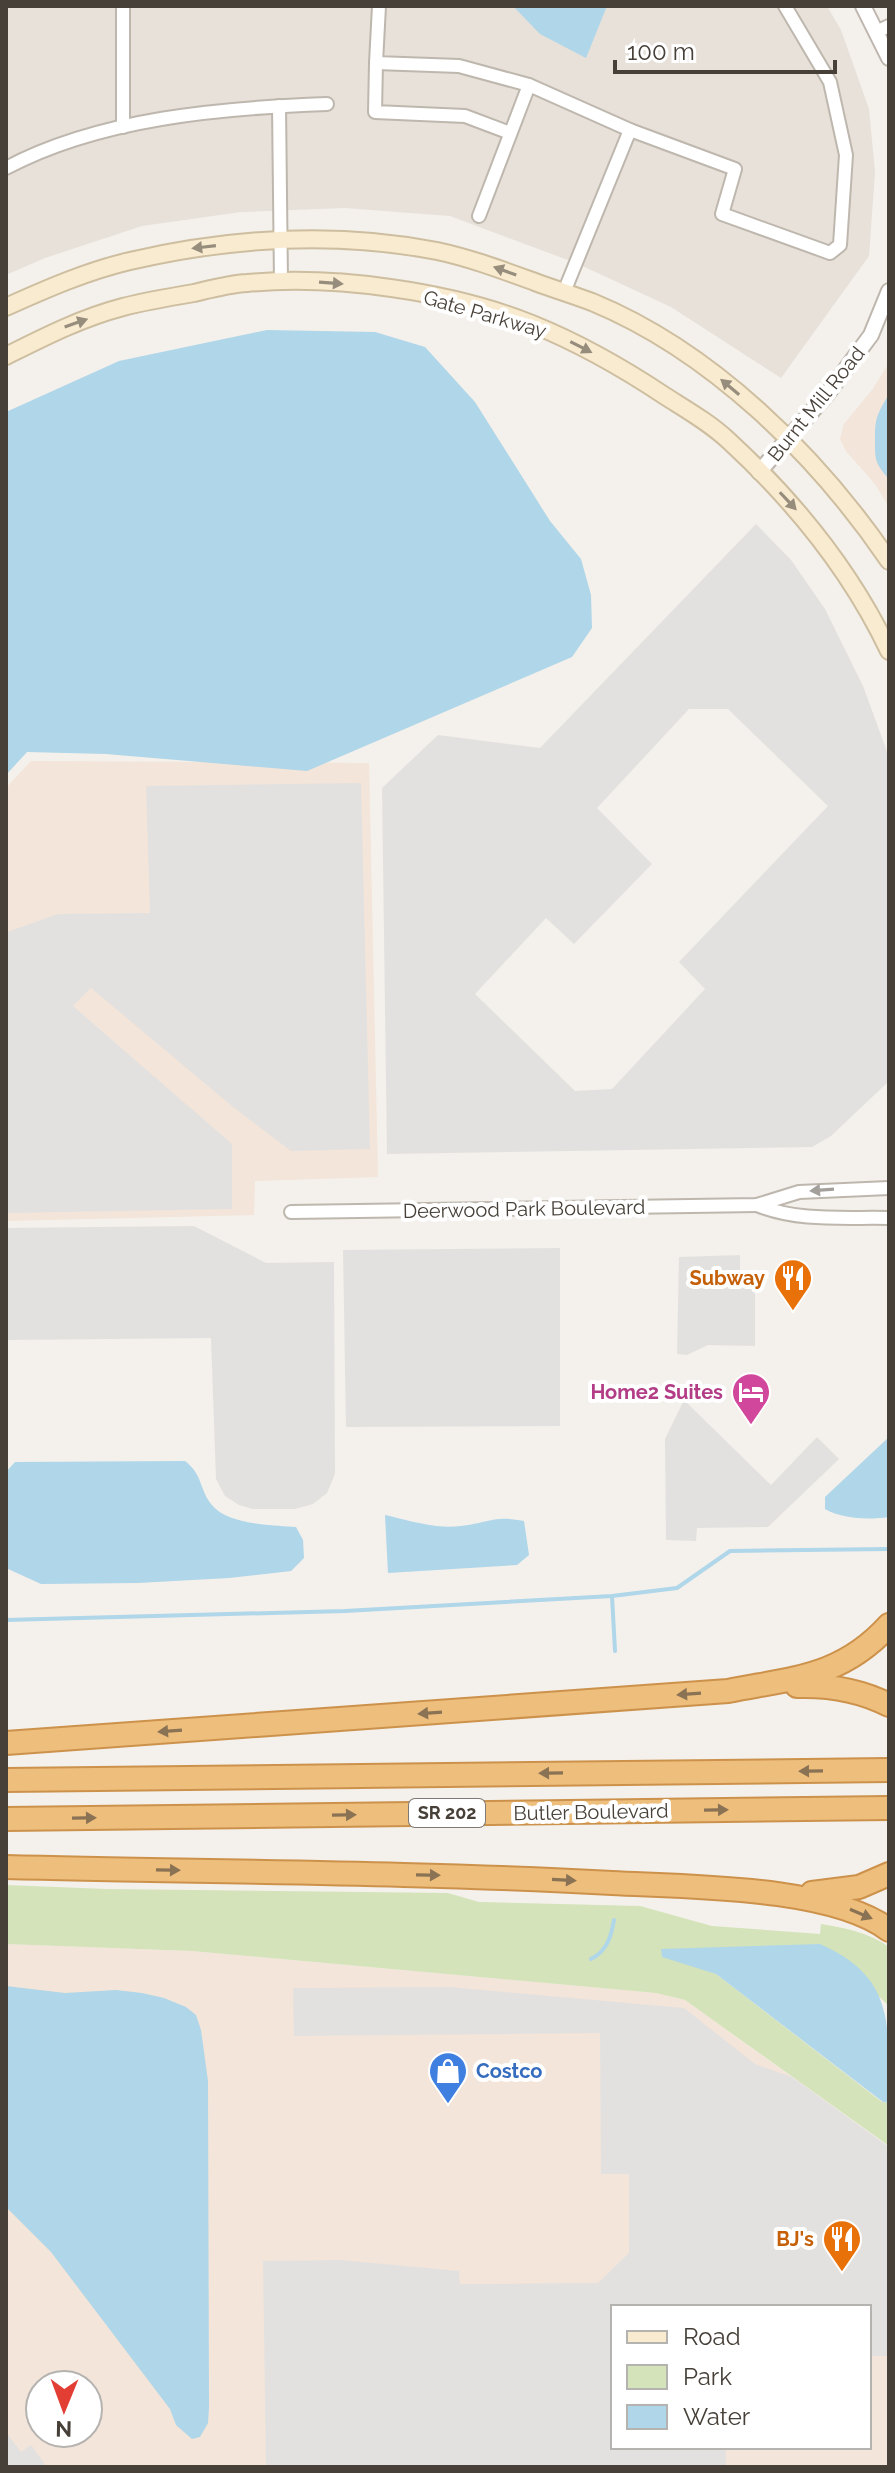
<svg xmlns="http://www.w3.org/2000/svg" width="895" height="2473" viewBox="0 0 895 2473" font-family="Raleway,sans-serif">
	<style>
		.residential { fill: #e7e1da }
		.commercial { fill: #f3e5d9; fill-rule: evenodd }
		.green { fill: #d4e3b9 }
		.parking { fill: #e3e1df; fill-rule: evenodd }
		.water { fill: #afd6e9 }
		.lines { fill: none; stroke-linecap: round; stroke-linejoin: round }
		.stream { stroke: #afd6e9; stroke-width: 4 }
		.minor-casing { stroke: #beb7ae; stroke-width: 16 }
		.tertiary-casing { stroke: #beb7ae; stroke-width: 18 }
		.secondary-casing { stroke: #cebea0; stroke-width: 20 }
		.motorway-casing { stroke: #cc924c; stroke-width: 26 }
		.minor { stroke: #fff; stroke-width: 12 }
		.tertiary { stroke: #fff; stroke-width: 14 }
		.secondary { stroke: #f9ebd0; stroke-width: 16 }
		.motorway { stroke: #eebe7c; stroke-width: 22 }
		.oneway { fill: #978d7d }
		.oneway2 { fill: #a3a09c }
		.oneway3 { fill: #8a7254 }
		.labels { text-anchor: middle; stroke-width: 8; stroke-linejoin: round; paint-order: stroke }
		.shield { fill: #fff; stroke: #7e7974; stroke-width: 2 }
		.shield-label { font-size: 18px; font-weight: bold; fill: #474039 }
		.street-label { font-size: 20px; fill: #474039; stroke: #fff }
		.food-label { font-size: 20px; font-weight: bold; fill: #c56008; stroke: #fff; text-anchor: end }
		.hotel-label { font-size: 20px; font-weight: bold; fill: #b23c85; stroke: #fff; text-anchor: end }
		.shop-label { font-size: 20px; font-weight: bold; fill: #366cbe; stroke: #fff; text-anchor: start }
	</style>
	<rect width="100%" height="100%" fill="#f4f0eb"/>
	<polygon class="residential" points="6,6 827,6 841,30 869,109 875,172 869,256 781,378 671,307 576,263 450,216 345,208 241,212 142,226 45,258 6,275"/>
	<g class="commercial">
		<polygon points="889,363 889,507 875,484 846,451 840,439 844,424 872,390"/>
		<polygon points="31,761 369,763 378,1177 255,1181 254,1215 6,1221 6,788"/>
		<path d="M6,1944L192,1951L656,1993L685,2000L889,2147V2467H6ZM613,2307H869V2447H613ZM40,2385H88V2433H40Z"/>
	</g>
	<path class="green" d="M6,1885L106,1889L448,1893L479,1902L640,1906L712,1926L820,1934L821,1924C845,1928 868,1932 889,1947V2014L887,2004L820,1944L792,1946L704,1969L716,1974L882,2102L889,2103V2146L685,2000L656,1993L192,1951L6,1944Z"/>
	<g class="parking">
		<path d="M756,524L791,560L825,609L863,686L889,757V1081L831,1136L812,1147L387,1154L382,788L438,735L540,748ZM689,709H728L828,806L679,962L705,989L612,1089L575,1091L475,994L546,918L574,944L652,864L597,808Z"/>
		<polygon points="361,783 370,1149 291,1151 233,1107 91,988 73,1006 232,1144 232,1209 6,1213 7,932 58,914 150,913 146,786"/>
		<polygon points="194,1226 266,1263 334,1262 335,1474 327,1493 313,1504 295,1509 253,1509 239,1505 225,1496 216,1479 211,1338 6,1340 6,1228"/>
		<polygon points="560,1248 560,1426 346,1427 343,1250"/>
		<polygon points="740,1255 740,1275 755,1276 755,1346 708,1345 687,1355 677,1354 679,1257"/>
		<polygon points="684,1400 771,1485 817,1437 839,1459 768,1527 697,1528 696,1541 666,1540 665,1439"/>
		<polygon points="449,1987 684,2008 755,2064 792,2077 889,2147 889,2356 869,2356 869,2307 613,2307 613,2447 726,2447 726,2467 266,2467 263,2261 340,2260 459,2271 460,2284 598,2283 629,2253 629,2174 601,2174 600,2033 294,2036 293,1988"/>
		<polygon points="6,2432 21,2452 31,2445 47,2467 6,2467"/>
	</g>
	<g class="water">
		<polygon points="513,6 607,6 586,58 540,34"/>
		<polygon points="267,330 375,332 425,347 475,402 550,521 581,559 591,595 592,628 572,657 307,771 106,754 27,752 6,775 6,412 119,361"/>
		<path d="M889,394V479C874,462 875,459 875,437C875,417 878,413 889,394Z"/>
		<path d="M889,1437V1517C868,1520 843,1519 825,1509V1497Z"/>
		<path d="M185,1461C203,1475 199,1488 211,1504C227,1525 271,1525 296,1527L303,1540L304,1558L291,1571L229,1578L138,1583L41,1584L6,1568V1472L15,1462Z"/>
		<path d="M385,1515C411,1521 435,1529 461,1526C489,1523 494,1515 524,1521L529,1555L517,1565L388,1573Z"/>
		<path d="M820,1944C895,1977 889,2024 889,2103L883,2102L716,1974L662,1957L661,1949Z"/>
		<polygon points="6,1986 65,1993 116,1990 142,1993 164,1998 186,2007 196,2015 201,2030 208,2081 209,2407 208,2423 200,2437 192,2439 176,2425 170,2409 51,2252 6,2207"/>
	</g>
	<g class="lines">
		<g class="stream">
			<polyline points="612,1596 615,1651"/>
			<polyline points="6,1620 345,1611 612,1596 677,1588 730,1551 889,1549"/>
			<path d="M591,1959C607,1951 611,1937 614,1920"/>
		</g>
		<defs>
			<g id="minor">
				<polyline points="379,6 376,63 459,66 529,85 630,130"/>
				<polyline points="876,32 889,26"/>
				<polyline points="376,63 375,112 465,116 510,133"/>
				<polyline points="279,106 281,282"/>
				<polyline points="123,127 123,6"/>
				<path d="M6,168C100,118 222,108 327,104"/>
				<polyline points="479,216 529,85"/>
				<polyline points="564,292 630,130 735,169 722,214 830,253 840,245 846,155 830,82 785,6"/>
				<path d="M757,1205C798,1222 845,1217 889,1218"/>
				<polyline points="291,1212 757,1205 799,1192 889,1188"/>
			</g>
			<g id="tertiary">
				<polyline points="863,6 889,58"/>
				<polyline points="759,472 828,393 871,335 889,291"/>
			</g>
			<g id="secondary">
				<path d="M6,307C46,289 87,271 130,261C230,238 335,231 437,251C470,258 502,270 535,282C554,289 573,295 592,302C711,351 817,455 889,561"/>
				<path d="M6,356C44,337 81,318 123,307C146,301 170,297 194,293C211,289 229,284 247,283C334,275 451,291 532,324C579,343 623,368 665,396C687,410 710,423 729,441C794,501 851,571 889,651"/>
			</g>
			<g id="motorway">
				<path d="M797,1686C830,1685 860,1690 889,1705"/>
				<path d="M6,1743L728,1691C792,1678 841,1678 889,1625"/>
				<polyline points="6,1780 889,1770"/>
				<polyline points="6,1819 889,1808"/>
				<path d="M6,1867C208,1872 410,1872 612,1883C686,1887 831,1886 889,1930"/>
				<polyline points="812,1893 859,1887 889,1874"/>
			</g>
		</defs>
		<use href="#minor" class="minor-casing"/>
		<use href="#tertiary" class="tertiary-casing"/>
		<use href="#secondary" class="secondary-casing"/>
		<use href="#motorway" class="motorway-casing"/>
		<use href="#minor" class="minor"/>
		<use href="#tertiary" class="tertiary"/>
		<use href="#secondary" class="secondary"/>
		<use href="#motorway" class="motorway"/>
	</g>
	<defs><path id="oneway-solid" d="M-6-.8H1V-3.2L6.5 0L1 3.2V.8H-6Z" transform="scale(2)"/></defs>
	<g class="oneway">
		<use href="#oneway-solid" transform="translate(204 247) rotate(173)"/>
		<use href="#oneway-solid" transform="translate(505 271) rotate(-160)"/>
		<use href="#oneway-solid" transform="translate(331 283) rotate(4)"/>
		<use href="#oneway-solid" transform="translate(76 323) rotate(-19)"/>
		<use href="#oneway-solid" transform="translate(581 347) rotate(27)"/>
		<use href="#oneway-solid" transform="translate(730 387) rotate(-140)"/>
		<use href="#oneway-solid" transform="translate(788 501) rotate(47)"/>
	</g>
	<use class="oneway2" href="#oneway-solid" transform="translate(822 1190) rotate(176)"/>
	<g class="oneway3">
		<use href="#oneway-solid" transform="translate(689 1694) rotate(176)"/>
		<use href="#oneway-solid" transform="translate(430 1713) rotate(176)"/>
		<use href="#oneway-solid" transform="translate(170 1731) rotate(176)"/>
		<use href="#oneway-solid" transform="translate(811 1771) rotate(179)"/>
		<use href="#oneway-solid" transform="translate(551 1773) rotate(179)"/>
		<use href="#oneway-solid" transform="translate(716 1810) rotate(-1)"/>
		<use href="#oneway-solid" transform="translate(344 1815) rotate(-1)"/>
		<use href="#oneway-solid" transform="translate(84 1818) rotate(-1)"/>
		<use href="#oneway-solid" transform="translate(168 1870) rotate(1)"/>
		<use href="#oneway-solid" transform="translate(428 1875) rotate(1)"/>
		<use href="#oneway-solid" transform="translate(564 1880) rotate(3)"/>
		<use href="#oneway-solid" transform="translate(861 1914) rotate(23)"/>
	</g>
	<defs>
		<symbol id="restaurant-pin" viewBox="-11 -11 22 30"><path d="M0 17L-7.5 6A9.5 9.5 0 1 1 7.5 6Z" fill="#e8710a" stroke="#fff"/><path d="M-5-6h1v4h1v-4h1v4h1v-4h1v5L-1.5 .5V6h-2V.5L-5-1ZM5-6V6H3V1.5H1.5Q1.5-4 5-6Z" fill="#fff"/></symbol>
		<symbol id="hotel-pin" viewBox="-11 -11 22 30"><path d="M0 17L-7.5 6A9.5 9.5 0 1 1 7.5 6Z" fill="#d1479c" stroke="#fff"/><path d="M-6-4.5h1.5V1H6V5H4.5V3h-9V5H-6ZM-4 0a1.8 1.8 0 1 1 3.6 0ZM.5 0V-2.5h3Q6-2.5 6 0Z" fill="#fff"/></symbol>
		<symbol id="shop-pin" viewBox="-11 -11 22 30"><path d="M0 17L-7.5 6A9.5 9.5 0 1 1 7.5 6Z" fill="#3f7fe0" stroke="#fff"/><path d="M-5-2.5h2.3a2.7 3.5 0 0 1 5.4 0H5L5.5 6h-11ZM-1.5-2.5h3a1.5 2.3 0 0 0-3 0Z" fill="#fff"/></symbol>
	</defs>
	<g fill-rule="evenodd">
		<use href="#restaurant-pin" x="771" y="1256" width="44" height="60"/>
		<use href="#hotel-pin" x="729" y="1370" width="44" height="60"/>
		<use href="#shop-pin" x="426" y="2049" width="44" height="60"/>
		<use href="#restaurant-pin" x="820" y="2217" width="44" height="60"/>
	</g>
	<g class="labels">
		<rect class="shield" x="409" y="1799" width="76" height="28" rx="6"/>
		<g class="shield-label">
			<text x="447" y="1819">SR 202</text>
		</g>
		<g class="street-label">
			<text transform="translate(485 314) rotate(16)" y="7">Gate Parkway</text>
			<text transform="translate(816 404) rotate(-51)" y="7">Burnt Mill Road</text>
			<text transform="translate(524 1209) rotate(-1)" y="7">Deerwood Park Boulevard</text>
			<text transform="translate(591 1812) rotate(-1)" y="7">Butler Boulevard</text>
		</g>
		<g class="food-label">
			<text x="765" y="1285">Subway</text>
			<text x="814" y="2246">BJ's</text>
		</g>
		<g class="hotel-label">
			<text x="723" y="1399">Home2 Suites</text>
		</g>
		<g class="shop-label">
			<text x="476" y="2078">Costco</text>
		</g>
	</g>
	<rect width="895" height="2473" fill="none" stroke="#474039" stroke-width="16"/>
	<rect x="611" y="2305" width="260" height="144" fill="#ffffff" stroke="#b5b3b0" stroke-width="2"/>
	<rect x="627" y="2331" width="40" height="12" fill="#f9ebd0" stroke="#b5b3b0" stroke-width="2"/>
	<text x="683" y="2345" font-size="24" fill="#474039">Road</text>
	<rect x="627" y="2365" width="40" height="24" fill="#d4e3b9" stroke="#b5b3b0" stroke-width="2"/>
	<text x="683" y="2385" font-size="24" fill="#474039">Park</text>
	<rect x="627" y="2405" width="40" height="24" fill="#afd6e9" stroke="#b5b3b0" stroke-width="2"/>
	<text x="683" y="2425" font-size="24" fill="#474039">Water</text>
	<g transform="translate(64 2409) rotate(181)"><circle r="38" fill="#ffffff" stroke="#b5b3b0" stroke-width="2"/>
	<path d="M0-6L14 30L0 20L-14 30Z" fill="#e23e34"/>
	<text y="-12" font-size="22" font-weight="bold" text-anchor="middle" fill="#474039">N</text>
	</g>
	<path d="M615 60v12h220v-12" fill="none" stroke="#474039" stroke-width="4"/>
	<text x="627" y="60" font-size="24" fill="#474039" stroke="#ffffff" stroke-width="6" paint-order="stroke">100 m</text>
</svg>
